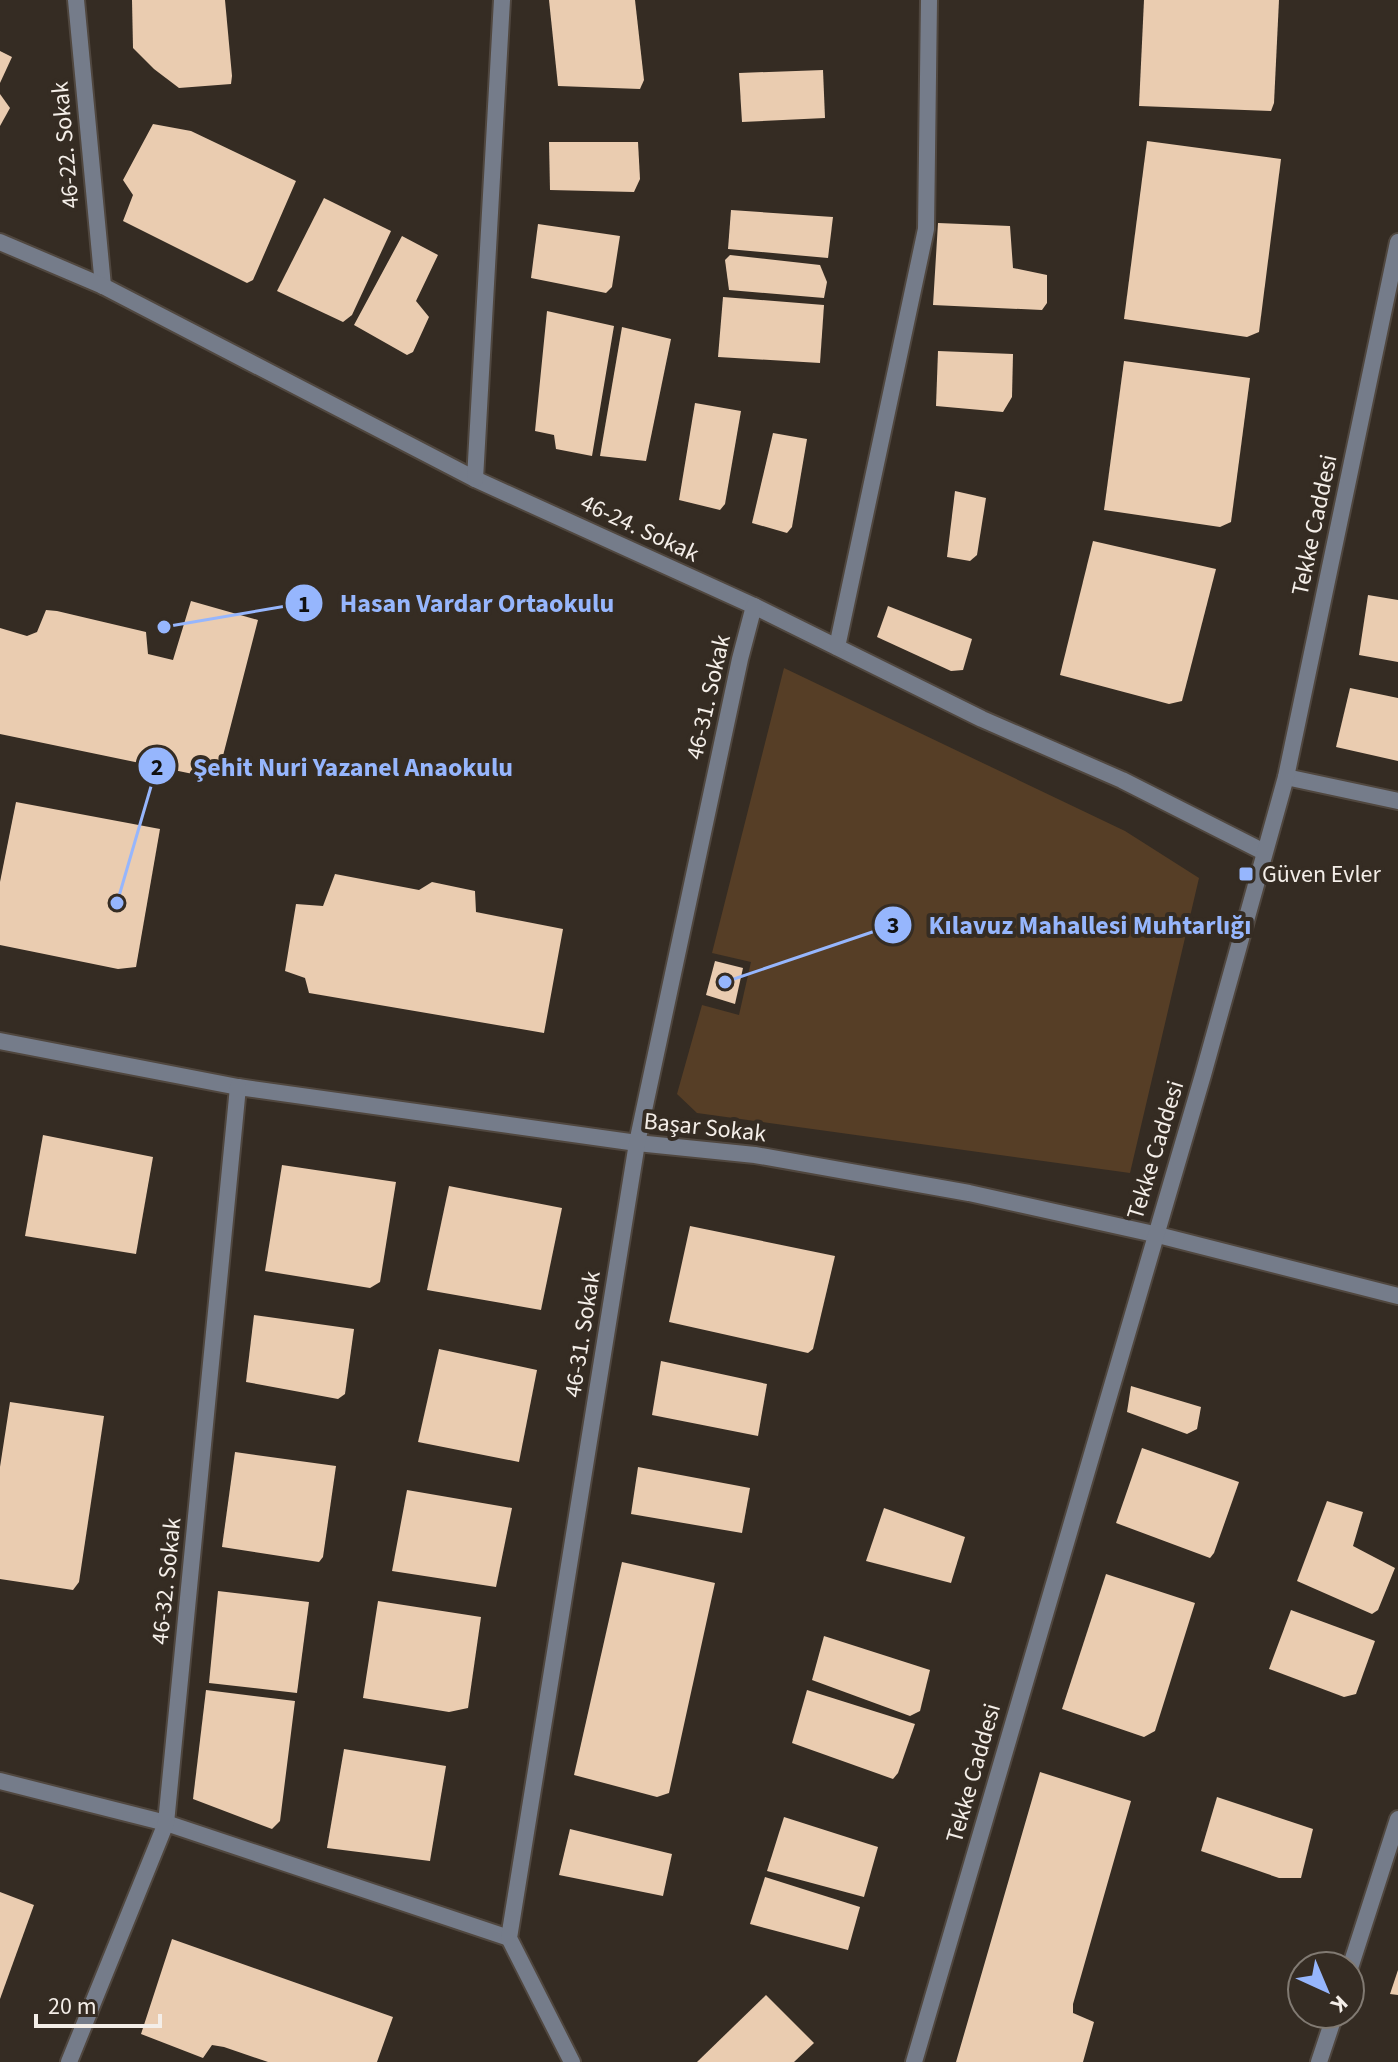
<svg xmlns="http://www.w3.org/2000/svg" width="1398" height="2062" viewBox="0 0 1398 2062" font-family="'Source Sans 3',sans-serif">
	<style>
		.green { fill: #563e26 }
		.building { fill: #eaccb0 }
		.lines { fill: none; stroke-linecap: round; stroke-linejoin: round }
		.street-casing { stroke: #50473f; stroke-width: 20 }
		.street { stroke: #757c8a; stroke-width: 16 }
		.poi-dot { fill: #96b6fd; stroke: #352c23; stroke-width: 3 }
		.labels { text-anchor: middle; stroke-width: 8; stroke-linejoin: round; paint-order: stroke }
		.street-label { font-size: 24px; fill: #f4eee8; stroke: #352c23 }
		.poi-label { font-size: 24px; fill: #f4eee8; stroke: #352c23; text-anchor: start }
		.leader { fill: none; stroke: #96b6fd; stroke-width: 3 }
		.callout-dot { fill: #96b6fd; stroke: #352c23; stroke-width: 3 }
		.mark-label { font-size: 24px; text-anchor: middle; font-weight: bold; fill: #111 }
		.callout-label { font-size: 26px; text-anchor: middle; font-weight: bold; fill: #96b6fd; stroke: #352c23; stroke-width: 8; stroke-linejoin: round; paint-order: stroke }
	</style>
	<rect width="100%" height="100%" fill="#352c23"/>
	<polygon class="green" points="784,668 1125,831 1199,878 1130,1173 697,1113 677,1094 702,1005 739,1015 751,962 712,953"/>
	<g class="building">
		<polygon points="132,0 225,0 232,76 231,84 179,88 154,69 133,48"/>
		<polygon points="549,0 635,0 644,80 640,89 558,86"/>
		<polygon points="1144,0 1279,0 1274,103 1271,111 1139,106"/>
		<polygon points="0,51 12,57 0,83"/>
		<polygon points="823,70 825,118 742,122 739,73"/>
		<polygon points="0,94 10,108 0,126"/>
		<polygon points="153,124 191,131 296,181 253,280 247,283 123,221 133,195 123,180"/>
		<polygon points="1147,141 1281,159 1259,332 1247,337 1124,319"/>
		<polygon points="549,142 638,142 640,179 634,192 550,190"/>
		<polygon points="324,198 391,231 352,315 343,322 277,291"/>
		<polygon points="731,210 833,217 828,258 728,249"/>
		<polygon points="938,223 1010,226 1013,268 1047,275 1047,303 1042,310 933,305"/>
		<polygon points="538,224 620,236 612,287 606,293 531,278"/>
		<polygon points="402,236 438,255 416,301 429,317 413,352 407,355 354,325"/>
		<polygon points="730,255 820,265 827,282 824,298 729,290 725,260"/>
		<polygon points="723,297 824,305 820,363 718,357"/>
		<polygon points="547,311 614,326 592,456 556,449 554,435 535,431"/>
		<polygon points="622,327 671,339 646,461 600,456"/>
		<polygon points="938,351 1013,354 1012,397 1003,412 936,406"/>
		<polygon points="1124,361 1250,378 1231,522 1220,527 1104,510"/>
		<polygon points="695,403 741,411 725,504 720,510 679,500"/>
		<polygon points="773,433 807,439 792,527 787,533 752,523"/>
		<polygon points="955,491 986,498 977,555 970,561 947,557"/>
		<polygon points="1093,541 1216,569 1182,701 1169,704 1060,675"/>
		<polygon points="1368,595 1398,600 1398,662 1359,655"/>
		<polygon points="191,601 258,620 217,779 0,734 0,628 27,636 37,632 46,610 57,611 146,632 148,654 173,660"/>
		<polygon points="888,606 972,639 963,670 951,671 877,637"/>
		<polygon points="1350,688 1398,698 1398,761 1336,747"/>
		<polygon points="16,802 160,829 136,967 118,969 0,945 0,882"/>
		<polygon points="335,874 419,890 432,882 475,891 476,912 563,929 544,1033 309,993 305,978 285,971 296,904 323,906"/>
		<polygon points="715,961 743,968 735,1004 706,995"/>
		<polygon points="43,1135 153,1157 136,1254 25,1236"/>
		<polygon points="282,1165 396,1182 380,1282 370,1288 265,1271"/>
		<polygon points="449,1186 562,1208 541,1310 427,1290"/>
		<polygon points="690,1226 835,1256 813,1349 808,1353 669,1322"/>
		<polygon points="254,1315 354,1329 345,1394 338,1399 246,1382"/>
		<polygon points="439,1349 537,1370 519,1462 418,1442"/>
		<polygon points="661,1361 767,1384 758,1436 652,1415"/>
		<polygon points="1131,1386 1201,1407 1197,1429 1187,1434 1127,1412"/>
		<polygon points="10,1402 104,1416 79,1582 73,1590 0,1579 0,1467"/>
		<polygon points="1142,1448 1239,1482 1214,1553 1210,1558 1116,1523"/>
		<polygon points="235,1452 336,1466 323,1557 319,1562 222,1547"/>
		<polygon points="638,1467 750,1488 742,1533 631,1514"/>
		<polygon points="407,1490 512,1508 496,1587 392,1571"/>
		<polygon points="1327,1501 1363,1512 1353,1546 1395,1568 1378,1610 1372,1614 1297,1581"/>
		<polygon points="884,1508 965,1537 951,1583 866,1561"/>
		<polygon points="622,1562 715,1583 669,1793 657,1797 574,1775"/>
		<polygon points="1106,1574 1195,1603 1155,1731 1144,1737 1062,1709"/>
		<polygon points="218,1591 309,1602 297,1693 209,1683"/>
		<polygon points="378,1601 481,1617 468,1708 449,1712 363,1698"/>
		<polygon points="1291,1610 1375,1641 1356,1694 1344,1697 1269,1669"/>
		<polygon points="824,1636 930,1670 920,1711 910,1716 812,1680"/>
		<polygon points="206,1690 295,1701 280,1821 272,1829 193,1799"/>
		<polygon points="807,1690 915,1724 898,1773 893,1779 792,1743"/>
		<polygon points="344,1749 446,1766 430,1861 327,1848"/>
		<polygon points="1040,1772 1131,1801 1073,2004 1073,2013 1094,2022 1083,2062 956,2062"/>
		<polygon points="1217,1797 1313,1829 1301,1878 1279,1878 1201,1851"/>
		<polygon points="784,1817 878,1847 864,1897 767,1871"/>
		<polygon points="570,1829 672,1854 663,1896 559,1875"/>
		<polygon points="765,1877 860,1907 848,1950 750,1924"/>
		<polygon points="0,1892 34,1905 0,1999"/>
		<polygon points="172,1939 393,2017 377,2062 268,2062 224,2047 212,2045 203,2058 141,2034"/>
		<polygon points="1398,1970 1398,1995 1390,1994"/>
		<polygon points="766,1995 814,2043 794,2062 697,2062"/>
	</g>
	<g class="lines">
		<defs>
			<g id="street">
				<polyline points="76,0 103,286"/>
				<polyline points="0,242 103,286 475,479 754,606 982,719 1122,780 1264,852"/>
				<polyline points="475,479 502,0"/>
				<polyline points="837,647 926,229 929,0"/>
				<polyline points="1286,777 1398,801"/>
				<polyline points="0,1041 238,1087 637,1143 755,1155 969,1193 1154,1234 1398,1296"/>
				<polyline points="0,1781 166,1823 509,1938"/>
				<polyline points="1350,1968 1398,1819"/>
				<polyline points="69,2062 166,1823 238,1087"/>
				<polyline points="572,2062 509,1938 637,1143 740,659 754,606"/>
				<polyline points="914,2062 1203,1075 1286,777 1398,242"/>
				<polyline points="1319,2062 1335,2014"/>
			</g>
		</defs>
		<use href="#street" class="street-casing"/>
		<use href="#street" class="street"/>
	</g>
	<rect class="poi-dot" x="1238" y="866" width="16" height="16" rx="4"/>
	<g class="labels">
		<g class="street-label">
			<text transform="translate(65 145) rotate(-95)" y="8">46-22. Sokak</text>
			<text transform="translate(1314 525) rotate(-78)" y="8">Tekke Caddesi</text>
			<text transform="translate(640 528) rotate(25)" y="8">46-24. Sokak</text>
			<text transform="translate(708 697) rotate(-77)" y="8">46-31. Sokak</text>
			<text transform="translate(705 1127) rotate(6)" y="8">Başar Sokak</text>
			<text transform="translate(1155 1150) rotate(-73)" y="8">Tekke Caddesi</text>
			<text transform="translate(582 1334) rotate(-81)" y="8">46-31. Sokak</text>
			<text transform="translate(166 1581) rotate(-84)" y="8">46-32. Sokak</text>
			<text transform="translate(973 1773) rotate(-74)" y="8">Tekke Caddesi</text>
		</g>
		<g class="poi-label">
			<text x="1262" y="882">Güven Evler</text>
		</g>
	</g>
	<path class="leader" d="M164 627L304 603M117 903L157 766M725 982L893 925"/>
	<g class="callout-dot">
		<circle cx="164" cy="627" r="8"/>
		<circle cx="117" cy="903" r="8"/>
		<circle cx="725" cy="982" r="8"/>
		<circle cx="304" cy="603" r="20"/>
		<circle cx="157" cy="766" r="20"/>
		<circle cx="893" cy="925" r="20"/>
	</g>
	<g class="mark-label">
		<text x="304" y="612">1</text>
		<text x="157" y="775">2</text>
		<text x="893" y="933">3</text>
	</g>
	<g class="callout-label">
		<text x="477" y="612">Hasan Vardar Ortaokulu</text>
		<text x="353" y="776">Şehit Nuri Yazanel Anaokulu</text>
		<text x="1090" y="934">Kılavuz Mahallesi Muhtarlığı</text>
	</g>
	<g transform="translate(1326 1990) rotate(136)"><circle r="38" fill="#352c23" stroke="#817a72" stroke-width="2"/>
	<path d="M0-6L14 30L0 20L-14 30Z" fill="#96b6fd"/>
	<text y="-12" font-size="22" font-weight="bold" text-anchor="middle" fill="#f4eee8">K</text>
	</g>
	<path d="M36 2014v12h124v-12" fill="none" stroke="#f4eee8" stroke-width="4"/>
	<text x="48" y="2014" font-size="24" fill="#f4eee8" stroke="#352c23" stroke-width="6" paint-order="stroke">20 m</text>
</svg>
